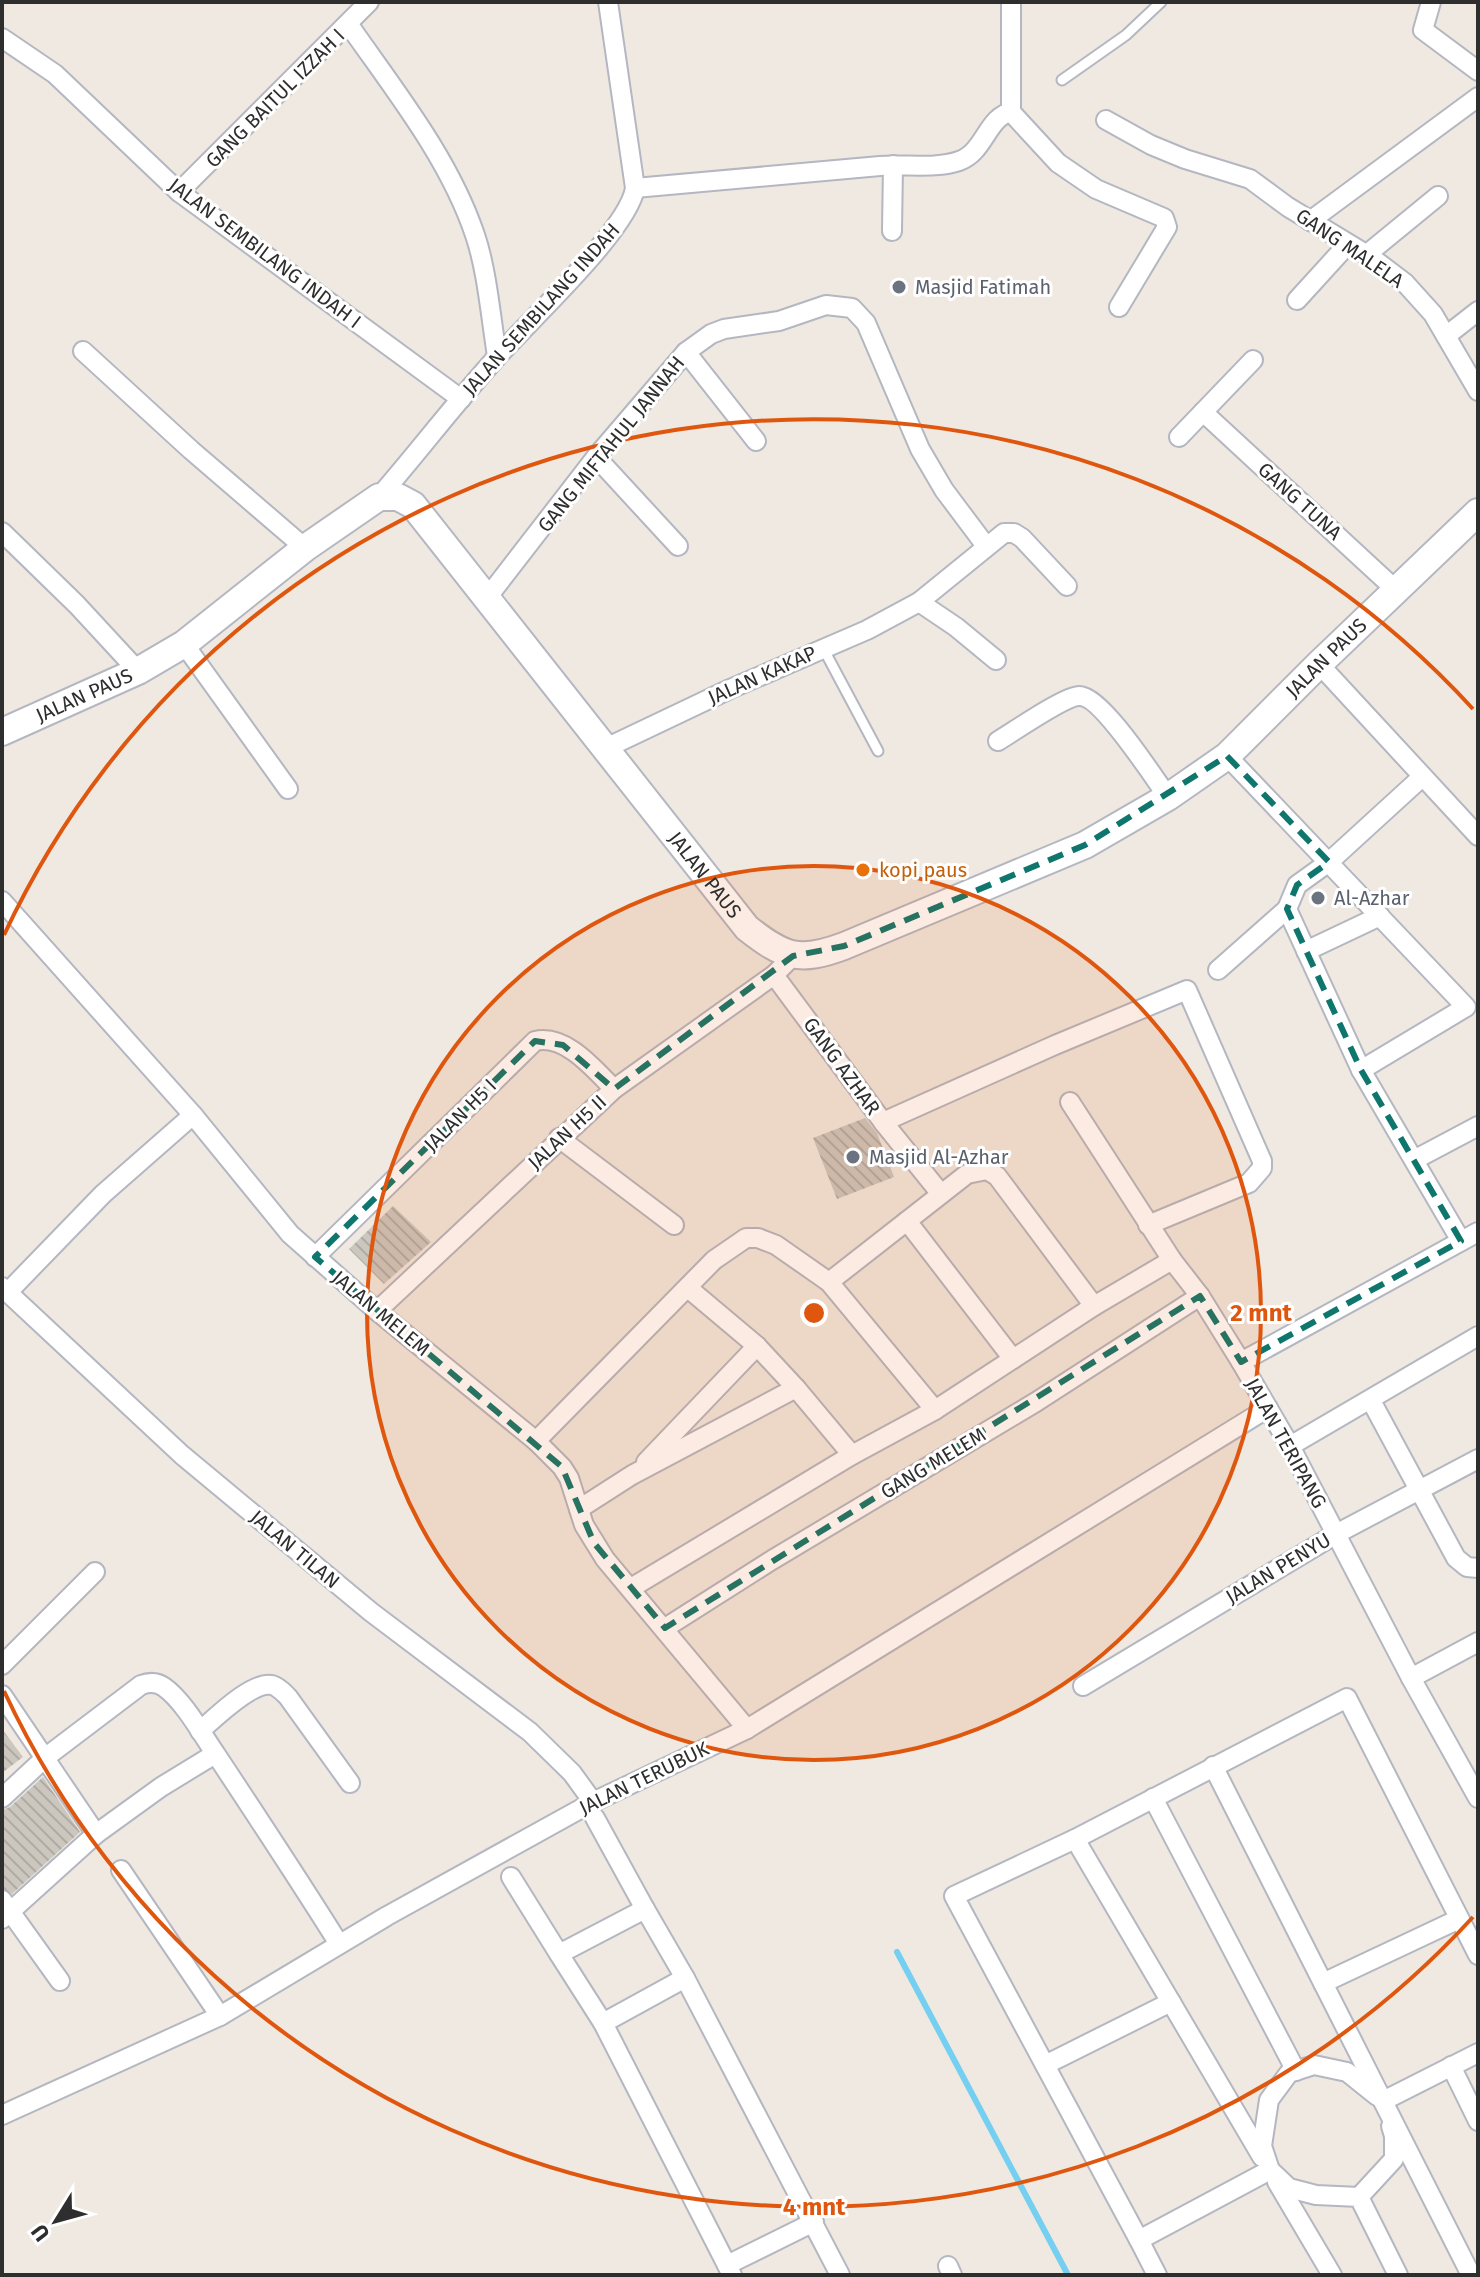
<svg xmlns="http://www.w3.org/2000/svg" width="1480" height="2277" viewBox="0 0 1480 2277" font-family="'Fira Sans',sans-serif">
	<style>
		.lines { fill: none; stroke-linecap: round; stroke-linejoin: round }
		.stream { stroke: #75cff0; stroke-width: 6 }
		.building { fill: url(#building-back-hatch) }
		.lane-casing { stroke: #b4b7c1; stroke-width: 13 }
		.street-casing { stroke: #b4b7c1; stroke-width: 22 }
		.secondary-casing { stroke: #b4b7c1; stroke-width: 30 }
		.lane { stroke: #fff; stroke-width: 9 }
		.street { stroke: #fff; stroke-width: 18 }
		.secondary { stroke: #fff; stroke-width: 26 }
		.marked { fill: none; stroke: #0f766e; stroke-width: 6; stroke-dasharray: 16 10; stroke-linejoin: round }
		.ring { fill: none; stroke: #df570e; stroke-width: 4 }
		.worship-dot { fill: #6b7280; stroke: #fff; stroke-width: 3 }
		.food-dot { fill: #e8710a; stroke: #fff; stroke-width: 3 }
		.labels { text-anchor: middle; stroke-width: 6; stroke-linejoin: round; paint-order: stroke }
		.street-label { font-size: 20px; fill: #2e2e2e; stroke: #fff }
		.worship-label { font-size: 20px; fill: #5b616d; stroke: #fff; text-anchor: start }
		.food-label { font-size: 20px; fill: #c56008; stroke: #fff; text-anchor: start }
		.centre { fill: #df570e; stroke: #fff; stroke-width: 4 }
		.ring-label { font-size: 24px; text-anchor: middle; font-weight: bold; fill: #df570e; stroke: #fff; stroke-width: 6; stroke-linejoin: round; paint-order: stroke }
	</style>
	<defs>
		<pattern id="building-back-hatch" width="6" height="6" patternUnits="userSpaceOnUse" patternTransform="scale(2)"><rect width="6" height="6" fill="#cbc7bf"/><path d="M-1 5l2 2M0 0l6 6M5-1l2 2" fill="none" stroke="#afaba4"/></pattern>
	</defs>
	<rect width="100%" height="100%" fill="#efe9e1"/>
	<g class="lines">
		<polyline class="stream" points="897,1952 1068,2275"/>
	</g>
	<g class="building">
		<polygon points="865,1118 877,1133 894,1177 837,1199 813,1138"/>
		<polygon points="393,1206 431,1242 384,1284 349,1249"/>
		<polygon points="2,1729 23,1757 2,1773"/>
		<polygon points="43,1777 80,1832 12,1894 2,1888 2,1810 10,1807"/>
	</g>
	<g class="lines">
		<defs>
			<g id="lane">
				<polyline points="1062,80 1126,35 1161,2"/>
				<polyline points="823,648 878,751"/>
			</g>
			<g id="street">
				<polyline points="1431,2 1423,30 1478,71"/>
				<path d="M349,25C395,91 449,158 475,235C487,270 491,319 497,356"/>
				<polyline points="2,38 55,74 179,192 461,399"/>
				<polyline points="1011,112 1011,2"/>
				<polyline points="1106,120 1151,145 1185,159 1250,179 1288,207 1372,258 1405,283 1433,314 1478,391"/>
				<path d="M635,188C716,180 798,173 880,166C905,164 936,169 959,161C985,152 987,117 1011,112L1058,163L1096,189L1164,218L1167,227L1119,307"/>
				<polyline points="179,192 369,2"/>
				<polyline points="1310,221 1478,97"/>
				<polyline points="892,231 893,165"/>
				<polyline points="1366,255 1438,196"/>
				<polyline points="1297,300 1348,244"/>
				<polyline points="1446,336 1478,311"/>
				<polyline points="83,351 191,450 305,548"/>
				<polyline points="686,352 756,441"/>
				<polyline points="1203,412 1397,591"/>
				<polyline points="1179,437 1253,360"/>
				<polyline points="596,457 678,546"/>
				<path d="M379,497C419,451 456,402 497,357C529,321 629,229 635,188L608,2"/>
				<polyline points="2,532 77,605 138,671"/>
				<polyline points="487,598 596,457 686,352 711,334 724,329 779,321 826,305 852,308 866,323 920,449 944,490 986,546"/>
				<polyline points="919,602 956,627 996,660"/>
				<polyline points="184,644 288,789"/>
				<polyline points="1319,664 1478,836"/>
				<path d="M998,741C1013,732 1065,696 1079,696C1101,695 1154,778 1168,797"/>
				<polyline points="606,748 730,689 867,630 919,602 1004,533 1014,533 1022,538 1067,586"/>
				<polyline points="1227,756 1466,1007 1361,1070"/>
				<polyline points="1422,777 1329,862 1297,885 1287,909 1361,1070 1461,1241"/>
				<polyline points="2,901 193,1115 290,1234 377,1311 536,1441 562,1467 569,1478 584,1525 605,1559 747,1729"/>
				<polyline points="1306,951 1380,916"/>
				<polyline points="1218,970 1287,909"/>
				<polyline points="774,975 883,1122 941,1194"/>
				<polyline points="1070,1102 1172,1260 1200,1296 1241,1362 1290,1446 1411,1678 1478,1798"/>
				<polyline points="883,1122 1055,1045 1187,990 1262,1161 1262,1168 1249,1183 1148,1225"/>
				<polyline points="559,1138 674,1225"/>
				<polyline points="1414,1160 1478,1126"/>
				<path d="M315,1257L535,1041C566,1034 594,1069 614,1089"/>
				<polyline points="829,1282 907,1221"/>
				<polyline points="2,1287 182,1455 371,1612 530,1732 572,1773 593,1802"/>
				<polyline points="688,1288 757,1346 796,1388 852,1455"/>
				<polyline points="8,1292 103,1194 193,1115"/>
				<polyline points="377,1311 614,1089 774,975 793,956"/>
				<polyline points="1013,1359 1094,1306"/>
				<polyline points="1241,1362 1478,1232"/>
				<polyline points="1375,1408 1456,1558 1467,1567 1478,1568"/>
				<polyline points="536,1441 714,1260 746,1238 758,1238 776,1245 829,1282 935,1410"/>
				<polyline points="1290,1446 1478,1336"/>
				<polyline points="646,1462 757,1346"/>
				<polyline points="579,1509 632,1475 796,1388"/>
				<polyline points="631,1588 852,1455 935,1410 1013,1359 907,1221 967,1174 987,1170 997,1176 1094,1306 1172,1260"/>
				<polyline points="665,1628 772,1560 1036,1402 1200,1296"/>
				<polyline points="2,1665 95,1572"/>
				<polyline points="1411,1678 1478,1642"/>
				<polyline points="1083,1686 1336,1534 1478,1459"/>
				<polyline points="2,1695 96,1834"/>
				<path d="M200,1731C215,1718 252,1681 272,1685C279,1687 283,1692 288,1697L350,1783"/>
				<polyline points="1213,1766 1471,2275"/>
				<path d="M2,1798L46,1757L141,1685C149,1682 157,1682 164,1687C184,1701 203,1736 217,1756C258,1818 299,1880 339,1944"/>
				<polyline points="1153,1798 1296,2071"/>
				<polyline points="1075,1839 1262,2157"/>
				<polyline points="121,1870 220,2016"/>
				<polyline points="511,1877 559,1954 645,1909 595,1818"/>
				<polyline points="2,1900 60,1981"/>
				<polyline points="645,1909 685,1978 840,2275"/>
				<polyline points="2,1919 96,1834 161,1787 215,1754"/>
				<polyline points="559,1954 603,2023 732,2275"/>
				<polyline points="1323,1983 1459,1919"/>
				<polyline points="603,2023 685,1978"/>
				<polyline points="1045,2065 1171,2002"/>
				<polyline points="1451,2066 1478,2121"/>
				<polyline points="1377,2096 1347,2072 1314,2065 1289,2073 1269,2100 1262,2146 1270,2170 1289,2188 1316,2195 1359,2197 1398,2275"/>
				<polyline points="1383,2101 1478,2053"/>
				<polyline points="2,2115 220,2016 387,1916 593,1802 747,1729 1268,1408"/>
				<polyline points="1277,2182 1332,2275"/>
				<polyline points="1359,2197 1394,2159 1394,2136 1391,2126"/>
				<polyline points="1139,2240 954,1896 1075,1839 1347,1698 1478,1955"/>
				<polyline points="727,2265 814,2222"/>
				<polyline points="948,2266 952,2275"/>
				<polyline points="1157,2275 1139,2240 1270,2170"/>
			</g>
			<g id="secondary">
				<path id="s1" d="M2,732L138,671L184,644L305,548L379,497H398L413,505L747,928C784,957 799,963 844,946L1085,845L1168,797L1227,756L1319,664L1478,512"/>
			</g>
		</defs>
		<use href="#lane" class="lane-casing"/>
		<use href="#street" class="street-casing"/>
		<use href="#secondary" class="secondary-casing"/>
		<use href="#lane" class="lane"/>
		<use href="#street" class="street"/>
		<use href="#secondary" class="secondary"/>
	</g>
	<path class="marked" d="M1227,756L1329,862L1297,885L1287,909L1361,1070L1461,1241L1241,1362L1200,1296L665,1628L594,1543L562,1467L315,1257L535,1041L563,1045L614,1089L793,956L844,946L1085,845Z"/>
	<circle cx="814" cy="1313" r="447" fill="#df570e" fill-opacity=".12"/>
	<g class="ring">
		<circle cx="814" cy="1313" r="447"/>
		<path d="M1473 1917A894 894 0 0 1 4 1691M4 935A894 894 0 0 1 1473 709"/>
	</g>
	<g class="worship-dot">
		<circle cx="899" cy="287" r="8"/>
		<circle cx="1318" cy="898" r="8"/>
		<circle cx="853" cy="1157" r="8"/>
	</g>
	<circle class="food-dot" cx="863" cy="870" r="8"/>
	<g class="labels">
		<g class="street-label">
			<text transform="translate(275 98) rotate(-45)" y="7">GANG BAITUL IZZAH I</text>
			<text transform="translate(1350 248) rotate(34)" y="7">GANG MALELA</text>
			<text transform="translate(265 253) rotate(37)" y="7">JALAN SEMBILANG INDAH I</text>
			<text transform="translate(541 309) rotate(-48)" y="7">JALAN SEMBILANG INDAH</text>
			<text transform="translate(611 444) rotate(-51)" y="7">GANG MIFTAHUL JANNAH</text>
			<text transform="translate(1300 501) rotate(42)" y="7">GANG TUNA</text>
			<text dy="7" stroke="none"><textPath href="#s1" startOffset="1696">JALAN PAUS</textPath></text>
			<text transform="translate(762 675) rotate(-24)" y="7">JALAN KAKAP</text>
			<text dy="7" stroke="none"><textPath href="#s1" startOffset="90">JALAN PAUS</textPath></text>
			<text dy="7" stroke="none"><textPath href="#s1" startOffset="954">JALAN PAUS</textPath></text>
			<text transform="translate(842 1066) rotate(54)" y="7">GANG AZHAR</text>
			<text transform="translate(460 1115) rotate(-45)" y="7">JALAN H5 I</text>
			<text transform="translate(567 1132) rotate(-43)" y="7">JALAN H5 II</text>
			<text transform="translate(381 1313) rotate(40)" y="7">JALAN MELEM</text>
			<text transform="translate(1286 1443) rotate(61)" y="7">JALAN TERIPANG</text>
			<text transform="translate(933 1463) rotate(-31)" y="7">GANG MELEM</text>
			<text transform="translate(295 1549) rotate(40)" y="7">JALAN TILAN</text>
			<text transform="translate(1278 1568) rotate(-31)" y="7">JALAN PENYU</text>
			<text transform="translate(644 1778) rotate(-26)" y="7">JALAN TERUBUK</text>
		</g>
		<g class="worship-label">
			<text x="915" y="294">Masjid Fatimah</text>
			<text x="1334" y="905">Al-Azhar</text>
			<text x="869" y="1164">Masjid Al-Azhar</text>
		</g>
		<g class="food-label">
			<text x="879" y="877">kopi paus</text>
		</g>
	</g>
	<circle cx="814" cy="1313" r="12" class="centre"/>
	<g class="ring-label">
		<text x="1261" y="1321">2 mnt</text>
		<text x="814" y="2215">4 mnt</text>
	</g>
	<rect width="1480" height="2277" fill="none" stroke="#2e2e2e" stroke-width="8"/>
	<g transform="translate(56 2221) rotate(233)" stroke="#ffffff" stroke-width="6" paint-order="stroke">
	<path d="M0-6L14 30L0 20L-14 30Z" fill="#2e2e2e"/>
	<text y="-12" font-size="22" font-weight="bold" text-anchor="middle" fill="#2e2e2e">U</text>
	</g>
</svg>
